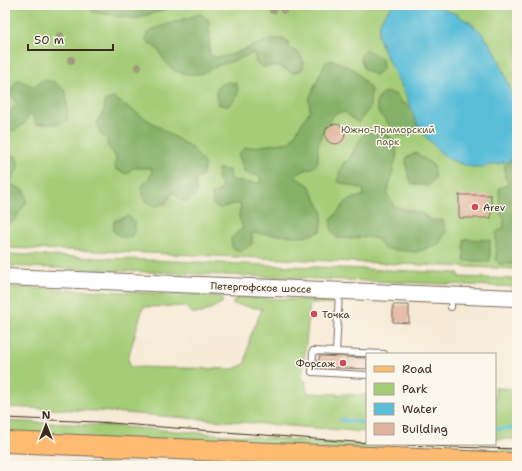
<svg xmlns="http://www.w3.org/2000/svg" width="522" height="471" viewBox="0 0 522 471" font-family="'Shantell Sans',sans-serif">
	<style>
		.green { fill: #a5cd78; stroke: #707c4b }
		.forest { fill: #84b068; stroke: #606d43 }
		.water { fill: #5abdd8; stroke: #4a747b }
		.lines { fill: none; stroke-linecap: round; stroke-linejoin: round }
		.stream { stroke: #5abdd8; stroke-width: 3.5 }
		.building { fill: #e1b29b }
		.service-casing { stroke: #7c6d5e; stroke-width: 8 }
		.tertiary-casing { stroke: #7c6d5e; stroke-width: 18 }
		.primary-casing { stroke: #7c6d5e; stroke-width: 22 }
		.service { stroke: #fff; stroke-width: 6 }
		.tertiary { stroke: #fff; stroke-width: 16 }
		.primary { stroke: #febb71; stroke-width: 20 }
		.tram { stroke: #3b2a1e; stroke-width: 1 }
		.tree { fill: #a19b7f }
		.poi-dot { fill: #d1495b; stroke: #fbf7ec; stroke-width: 1.5 }
		.labels { text-anchor: middle; stroke-width: 3; stroke-linejoin: round; paint-order: stroke }
		.park-label { font-size: 10px; fill: #5b5b39; stroke: #fbf7ec }
		.poi-label { font-size: 10px; fill: #3b2a1e; stroke: #fbf7ec; text-anchor: start }
		.street-label { font-size: 10px; fill: #3b2a1e; stroke: #fbf7ec }
	</style>
	<rect width="100%" height="100%" fill="#fbf7ec"/>
	<filter id="ink" filterUnits="userSpaceOnUse"><feTurbulence type="fractalNoise" baseFrequency=".025" numOctaves="2"/><feDisplacementMap in="SourceGraphic" scale="8" xChannelSelector="R" yChannelSelector="G"/><feConvolveMatrix kernelMatrix="1 2 1 2 8 2 1 2 1" color-interpolation-filters="sRGB"/></filter>
	<filter id="wash" filterUnits="userSpaceOnUse"><feTurbulence type="fractalNoise" baseFrequency=".012" numOctaves="4" result="noise"/><feDisplacementMap in="SourceGraphic" scale="16" xChannelSelector="R" yChannelSelector="G"/><feGaussianBlur stdDeviation="0.9" result="paint"/><feColorMatrix in="noise" values="0 0 0 0 0 0 0 0 0 0 0 0 0 0 0 0 0 1.4 0 .05"/><feComposite in="paint" operator="in"/></filter>
	<g filter="url(#wash)">
		<rect width="100%" height="100%" fill="#f6ead5"/>
		<g class="green">
			<polygon points="5,5 517,5 517,269 124,252 5,248"/>
			<polygon points="5,254 459,273 459,277 517,279 517,287 5,266"/>
			<polygon points="5,287 222,296 222,303 202,313 192,313 184,306 143,307 128,358 130,367 233,369 245,364 250,337 262,309 233,304 233,301 237,297 332,301 332,303 330,304 310,303 302,380 306,381 306,389 309,393 367,395 367,432 98,411 5,407"/>
			<polygon points="495,388 517,389 517,439 495,439"/>
			<polygon points="5,421 112,426 386,447 517,450 517,457 5,436"/>
			<polygon points="5,460 155,466 5,466"/>
		</g>
		<g class="forest">
			<polygon points="87,5 177,5 176,6 135,19 93,12"/>
			<path d="M200,14L209,20L210,37L209,52L212,57C236,60 270,31 288,41L289,48L299,53L304,63L302,70L293,73L279,66L263,67L256,63L254,53L234,61L222,64L200,74H186L175,71L168,65L162,57L159,50L146,41L147,33L159,27Z"/>
			<polygon points="366,50 382,58 383,69 375,75 364,69 360,57"/>
			<polygon points="333,60 355,70 371,90 370,108 358,123 345,112 336,113 324,127 318,146 318,161 314,167 301,172 295,177 309,185 323,213 321,231 305,237 252,233 252,244 240,252 232,247 231,238 243,228 239,217 241,204 232,204 220,209 213,204 212,195 221,190 222,185 217,178 218,169 229,170 230,179 248,183 261,183 260,176 245,173 238,154 245,148 290,142 310,110 309,99 325,63"/>
			<polygon points="19,80 33,86 43,80 54,82 66,92 68,119 59,124 36,124 34,116 29,115 24,124 14,131 8,129 5,122 10,111 17,104 11,95 13,85"/>
			<path d="M228,82L236,83C236,85 238,87 238,90C239,97 233,103 227,106L219,105C215,96 215,94 219,85Z"/>
			<polygon points="384,92 395,94 402,103 413,106 417,112 417,129 408,136 398,135 378,112 376,102"/>
			<polygon points="114,98 193,149 205,165 202,177 195,182 197,193 189,201 182,201 173,192 166,203 154,207 144,200 141,187 152,174 151,168 133,168 127,174 115,169 116,157 107,145 108,139 100,134 97,122 104,110 105,100"/>
			<polygon points="374,127 395,140 397,154 387,194 394,206 423,214 430,220 443,220 446,232 439,244 416,252 384,249 378,239 364,237 351,239 337,238 331,230 331,220 347,201 364,195 363,189 338,182 339,173 344,162 348,161 362,136"/>
			<polygon points="416,153 433,165 435,179 428,186 412,184 407,171 406,158"/>
			<polygon points="5,154 16,156 19,167 9,184 24,190 27,201 14,221 5,227"/>
			<polygon points="516,158 517,158 517,264 499,264 496,259 496,233 504,227 504,219 500,212 499,188 509,184 505,178 505,165"/>
			<polygon points="128,216 135,222 135,230 130,238 121,237 113,231 114,221"/>
			<polygon points="464,239 490,240 490,261 464,261"/>
		</g>
		<polygon class="water" points="393,5 428,5 434,6 454,13 469,22 483,34 496,53 506,77 514,100 516,131 517,135 517,152 510,161 483,167 473,167 458,163 445,157 424,135 416,122 406,95 384,52 378,35 380,22 385,14"/>
		<g class="lines">
			<g class="stream">
				<polyline points="341,420 367,423"/>
				<polyline points="495,429 517,428"/>
			</g>
		</g>
		<g id="blocks">
			<g class="building">
				<circle cx="335" cy="134" r="10"/>
				<rect x="459" y="195" width="32" height="23"/>
				<polygon points="393,305 409,305 409,323 393,322"/>
				<polygon points="319,356 367,358 367,369 319,367"/>
			</g>
		</g>
	</g>
	<g filter="url(#ink)">
		<use href="#blocks" fill-opacity="0" stroke="#7c6d5e" stroke-width="1"/>
		<g class="lines">
			<defs>
				<g id="service">
					<polyline points="451,307 451,296"/>
					<polyline points="336,352 339,292"/>
					<polyline points="367,375 312,372 313,351 384,354"/>
				</g>
				<polyline id="tertiary" points="5,277 517,298"/>
				<polyline id="primary" points="5,442 517,463"/>
			</defs>
			<use href="#service" class="service-casing"/>
			<use href="#tertiary" class="tertiary-casing"/>
			<use href="#primary" class="primary-casing"/>
			<use href="#service" class="service"/>
			<use href="#tertiary" class="tertiary"/>
			<use href="#primary" class="primary"/>
			<g class="tram">
				<polyline points="5,418 97,422 367,443"/>
				<polyline points="383,444 454,447 517,449"/>
			</g>
		</g>
		<g class="tree">
			<circle cx="273" cy="10" r="4"/>
			<circle cx="284" cy="10" r="4"/>
			<circle cx="60" cy="36" r="4"/>
			<circle cx="71" cy="60" r="4"/>
			<circle cx="138" cy="67" r="4"/>
		</g>
	</g>
	<g class="poi-dot">
		<circle cx="475" cy="207" r="4"/>
		<circle cx="314" cy="314" r="4"/>
		<circle cx="343" cy="363" r="4"/>
	</g>
	<g class="labels">
		<g class="park-label">
			<text x="388" y="133">Южно-Приморский<tspan x="388" dy="12">парк</tspan></text>
		</g>
		<g class="poi-label">
			<text x="483" y="211">Arev</text>
			<text x="322" y="318">Точка</text>
			<text x="335" y="367" text-anchor="end">Форсаж</text>
		</g>
		<g class="street-label">
			<text transform="translate(261 287) rotate(2)" y="4">Петергофское шоссе</text>
		</g>
	</g>
	<rect width="522" height="471" fill="none" stroke="#fbf7ec" stroke-width="20"/>
	<rect x="366" y="353" width="130" height="92" fill="#fbf7ec" stroke="#aea59a"/>
	<rect x="374" y="366" width="20" height="6" fill="#febb71" stroke="#aea59a"/>
	<text x="402" y="373" font-size="12" fill="#3b2a1e">Road</text>
	<rect x="374" y="383" width="20" height="12" fill="#a5cd78" stroke="#aea59a"/>
	<text x="402" y="393" font-size="12" fill="#3b2a1e">Park</text>
	<rect x="374" y="403" width="20" height="12" fill="#5abdd8" stroke="#aea59a"/>
	<text x="402" y="413" font-size="12" fill="#3b2a1e">Water</text>
	<rect x="374" y="423" width="20" height="12" fill="#e1b29b" stroke="#aea59a"/>
	<text x="402" y="433" font-size="12" fill="#3b2a1e">Building</text>
	<g transform="translate(46 425)" stroke="#fbf7ec" stroke-width="3" paint-order="stroke">
	<path d="M0-3L7 15L0 10L-7 15Z" fill="#3b2a1e"/>
	<text y="-6" font-size="11" font-weight="bold" text-anchor="middle" fill="#3b2a1e">N</text>
	</g>
	<path d="M28 44v6h85v-6" fill="none" stroke="#3b2a1e" stroke-width="2"/>
	<text x="34" y="44" font-size="12" fill="#3b2a1e" stroke="#fbf7ec" stroke-width="3" paint-order="stroke">50 m</text>
</svg>
